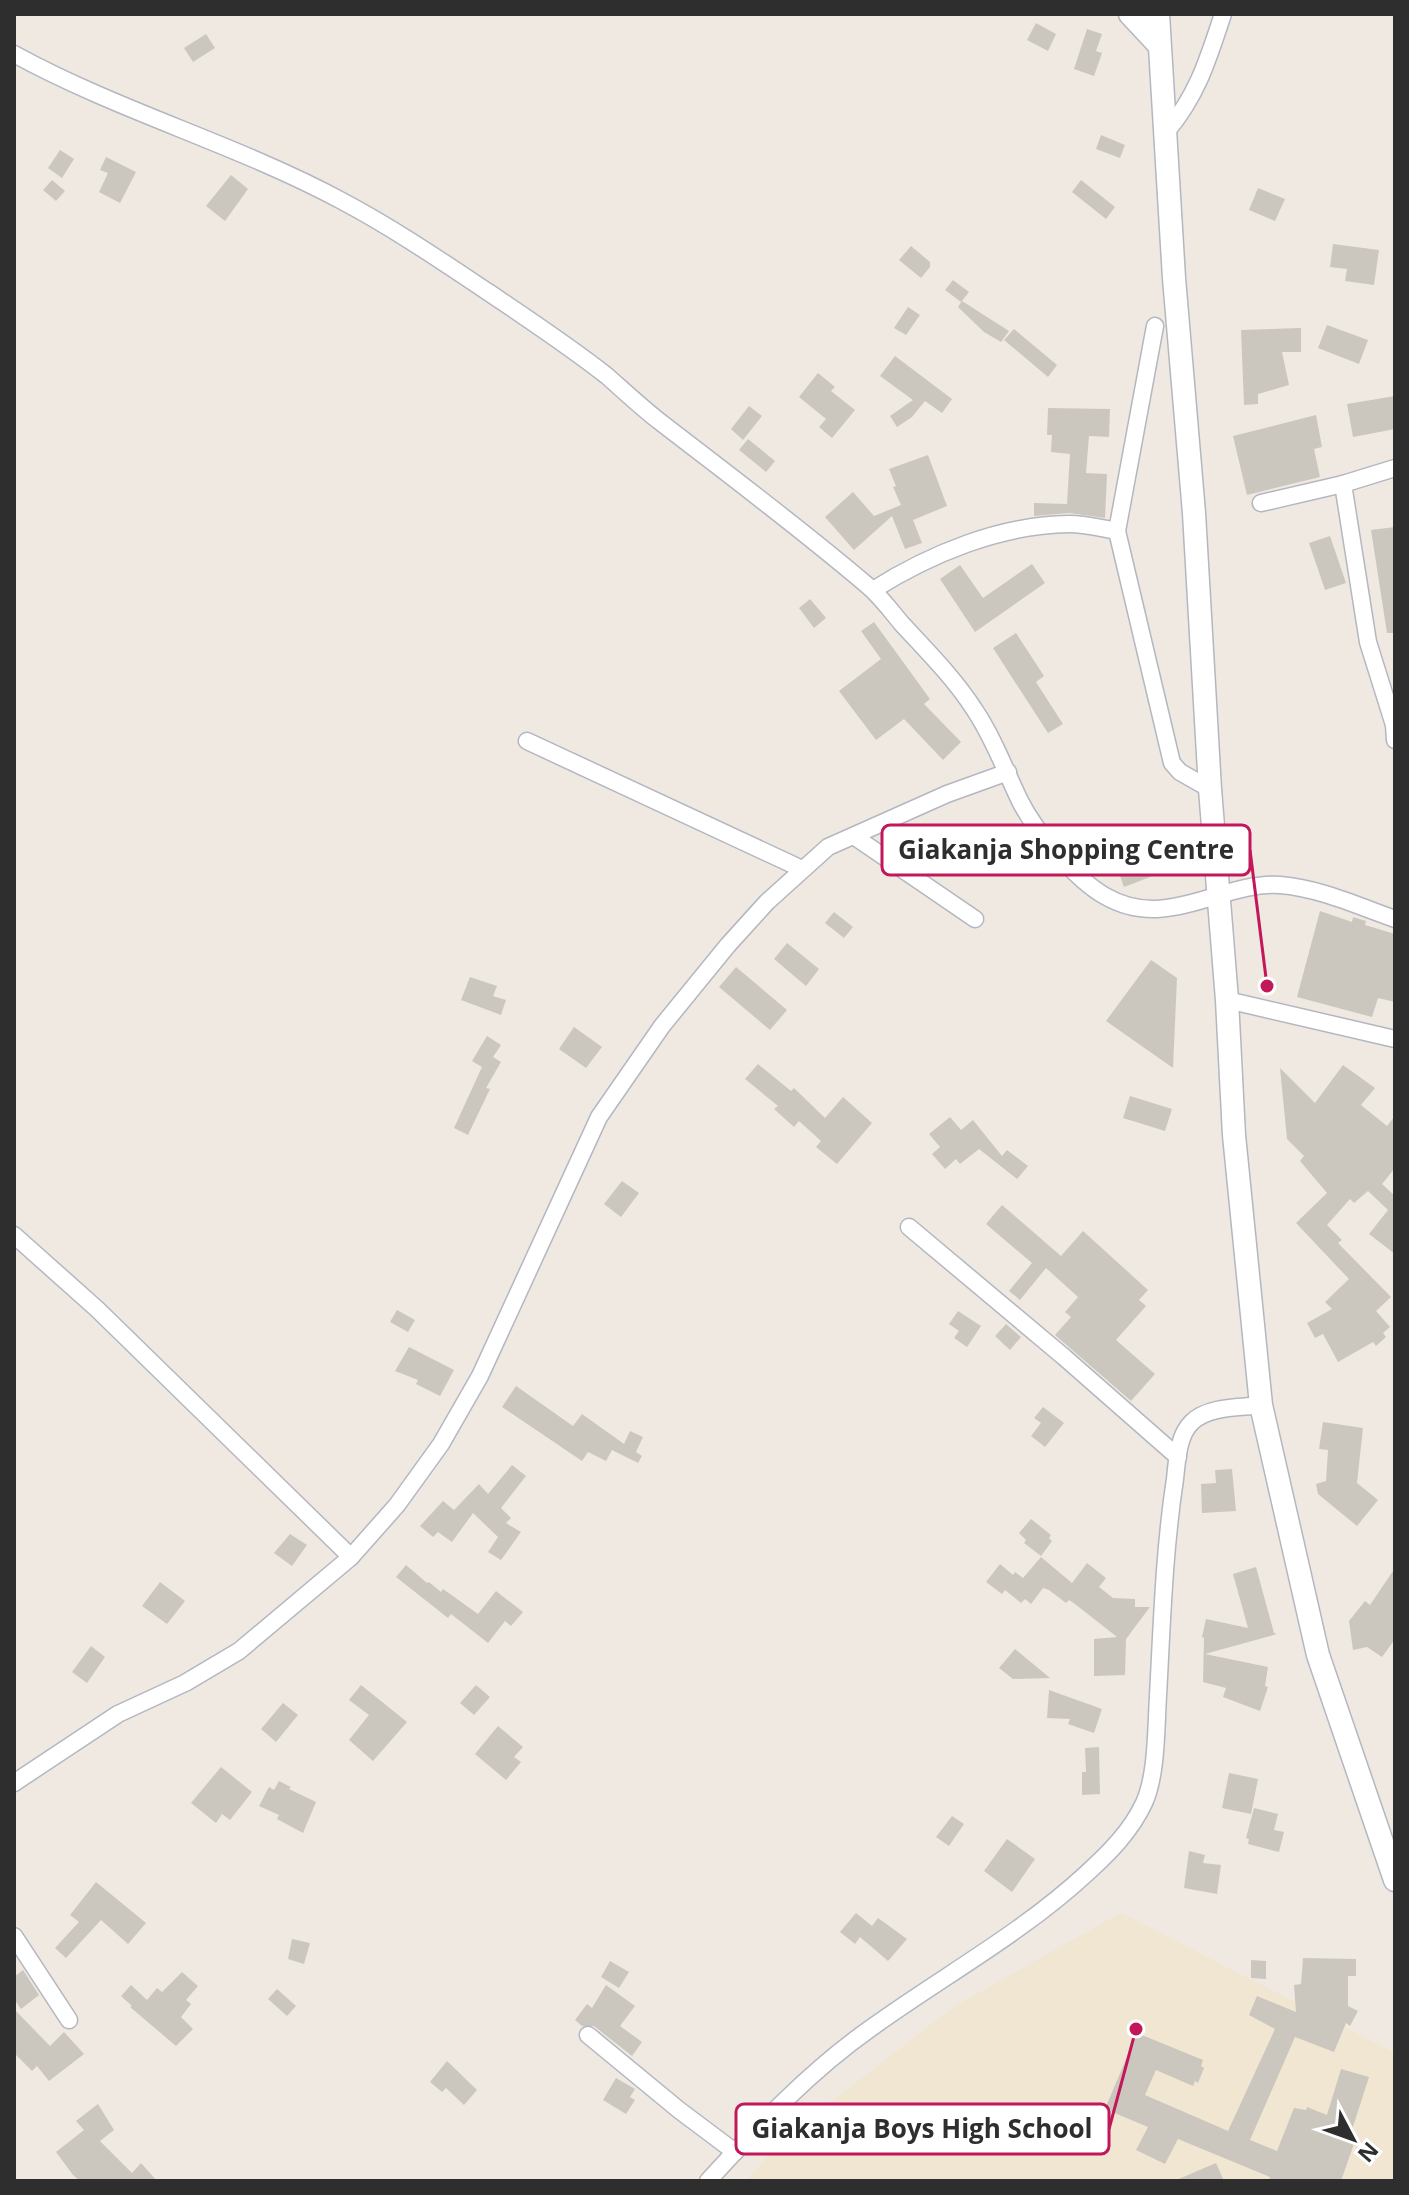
<svg xmlns="http://www.w3.org/2000/svg" width="1409" height="2195" viewBox="0 0 1409 2195" font-family="'Open Sans',sans-serif">
	<style>
		.education { fill: #f0e6d1 }
		.building { fill: #cbc7bf }
		.lines { fill: none; stroke-linecap: round; stroke-linejoin: round }
		.street-casing { stroke: #b4b7c1; stroke-width: 19 }
		.secondary-casing { stroke: #b4b7c1; stroke-width: 25 }
		.street { stroke: #fff; stroke-width: 16 }
		.secondary { stroke: #fff; stroke-width: 22 }
		.leader { fill: none; stroke: #c2185b; stroke-width: 3 }
		.callout-dot { fill: #c2185b; stroke: #fff; stroke-width: 3 }
		.callout { fill: #fff; stroke: #c2185b; stroke-width: 3 }
		.callout-label { font-size: 26px; text-anchor: middle; font-weight: bold; fill: #2e2e2e }
	</style>
	<rect width="100%" height="100%" fill="#efe9e1"/>
	<polygon class="education" points="1121,1913 1395,2053 1395,2181 747,2181 778,2143 955,2006"/>
	<g class="building">
		<polygon points="1036,23 1056,34 1048,51 1027,40"/>
		<polygon points="1087,29 1102,34 1096,51 1102,53 1094,76 1074,69"/>
		<polygon points="206,34 215,48 193,62 184,48"/>
		<polygon points="1101,135 1125,145 1120,158 1096,149"/>
		<polygon points="60,150 74,159 62,178 48,168"/>
		<polygon points="106,157 136,172 120,203 99,192 108,173 100,170"/>
		<polygon points="231,175 248,189 225,221 206,206"/>
		<polygon points="52,180 65,191 56,201 43,190"/>
		<polygon points="1081,180 1115,207 1106,219 1072,192"/>
		<polygon points="1258,188 1285,199 1275,221 1249,210"/>
		<polygon points="1333,244 1379,250 1374,285 1345,281 1347,269 1330,267"/>
		<polygon points="911,246 930,262 930,267 921,278 899,260"/>
		<polygon points="953,280 969,292 961,302 945,290"/>
		<polygon points="962,301 1009,331 1001,342 984,332 958,307"/>
		<polygon points="908,307 920,315 906,335 894,328"/>
		<polygon points="1327,325 1368,340 1359,364 1318,348"/>
		<polygon points="1301,328 1301,352 1282,352 1289,385 1258,394 1258,404 1244,405 1241,330"/>
		<polygon points="1014,329 1057,365 1048,377 1004,340"/>
		<polygon points="895,356 952,399 942,413 925,401 912,417 897,427 890,416 913,400 880,376"/>
		<polygon points="818,373 835,387 831,391 855,410 832,438 819,427 826,419 799,397"/>
		<polygon points="1395,396 1395,429 1353,437 1347,404"/>
		<polygon points="749,406 762,416 743,440 731,429"/>
		<polygon points="1048,408 1110,409 1109,437 1089,436 1086,473 1107,474 1105,518 1069,513 1034,516 1034,503 1067,504 1070,454 1051,452 1052,435 1047,435"/>
		<polygon points="1316,415 1322,447 1314,449 1320,477 1247,495 1233,436"/>
		<polygon points="748,439 775,461 766,472 739,450"/>
		<polygon points="928,455 947,506 913,520 922,543 905,549 892,516 854,550 825,517 853,492 874,516 901,505 893,487 896,486 889,469"/>
		<polygon points="1395,527 1395,633 1387,633 1371,530"/>
		<polygon points="1330,536 1346,583 1325,590 1309,543"/>
		<polygon points="1032,564 1045,583 975,632 940,579 960,565 983,598"/>
		<polygon points="810,599 826,618 814,628 799,608"/>
		<polygon points="874,622 930,699 924,704 961,742 943,760 904,719 876,740 839,691 881,659 861,631"/>
		<polygon points="1016,633 1044,676 1036,682 1063,724 1048,733 993,648"/>
		<polygon points="1174,836 1184,864 1124,887 1114,859"/>
		<polygon points="1320,911 1352,922 1353,917 1366,921 1365,925 1395,934 1395,1002 1378,998 1372,1017 1297,997"/>
		<polygon points="834,912 853,927 844,938 825,923"/>
		<polygon points="787,943 819,969 806,986 774,959"/>
		<polygon points="1151,960 1177,978 1173,1068 1106,1021"/>
		<polygon points="736,967 787,1010 770,1030 719,987"/>
		<polygon points="470,977 497,986 493,996 506,1000 501,1015 461,1000"/>
		<polygon points="574,1027 602,1047 586,1068 559,1049"/>
		<polygon points="487,1036 501,1045 493,1057 501,1062 486,1088 490,1089 468,1135 454,1128 482,1067 472,1061"/>
		<polygon points="758,1064 791,1091 794,1088 825,1118 843,1097 872,1123 837,1164 816,1147 821,1141 799,1121 794,1127 774,1109 778,1106 745,1079"/>
		<polygon points="1343,1065 1375,1088 1361,1105 1387,1126 1395,1116 1395,1168 1382,1184 1395,1196 1395,1254 1369,1234 1388,1210 1368,1191 1354,1203 1350,1199 1327,1225 1342,1240 1338,1243 1391,1297 1376,1311 1390,1327 1383,1333 1386,1337 1376,1346 1373,1342 1338,1362 1323,1334 1315,1338 1307,1323 1332,1309 1325,1302 1349,1279 1296,1223 1327,1193 1300,1161 1304,1156 1287,1139 1280,1068 1315,1103"/>
		<polygon points="1130,1096 1172,1109 1165,1131 1123,1118"/>
		<polygon points="950,1117 961,1130 973,1120 1002,1156 1007,1150 1028,1166 1017,1179 979,1149 960,1164 956,1159 945,1169 932,1154 940,1147 929,1134"/>
		<polygon points="622,1181 639,1193 621,1217 604,1204"/>
		<polygon points="1002,1205 1061,1256 1083,1231 1148,1290 1139,1300 1146,1306 1116,1340 1155,1374 1131,1401 1055,1335 1071,1317 1065,1312 1078,1297 1046,1268 1020,1300 1009,1291 1032,1263 986,1224"/>
		<polygon points="397,1310 415,1320 408,1332 390,1322"/>
		<polygon points="958,1311 981,1326 967,1347 954,1338 959,1331 949,1324"/>
		<polygon points="1006,1324 1021,1337 1010,1350 995,1336"/>
		<polygon points="409,1347 454,1370 440,1396 416,1384 418,1380 395,1371"/>
		<polygon points="516,1386 573,1426 582,1414 624,1444 630,1431 643,1437 636,1452 642,1456 638,1463 612,1450 606,1461 588,1452 582,1461 502,1407"/>
		<polygon points="1043,1407 1064,1423 1045,1447 1031,1436 1041,1423 1034,1418"/>
		<polygon points="1323,1422 1363,1428 1357,1483 1378,1500 1357,1526 1318,1494 1316,1484 1326,1481 1328,1450 1319,1449"/>
		<polygon points="512,1465 526,1476 501,1508 511,1518 506,1523 521,1532 501,1560 488,1552 498,1537 473,1513 452,1542 438,1532 433,1537 420,1526 443,1501 454,1510 479,1484 488,1494"/>
		<polygon points="1232,1469 1236,1511 1202,1513 1201,1484 1216,1483 1215,1470"/>
		<polygon points="1031,1519 1051,1535 1049,1538 1052,1541 1041,1556 1024,1543 1026,1540 1019,1533"/>
		<polygon points="290,1534 307,1545 292,1566 274,1553"/>
		<polygon points="1041,1557 1072,1583 1087,1563 1106,1578 1099,1587 1113,1598 1135,1599 1135,1607 1150,1607 1126,1639 1125,1675 1094,1676 1094,1639 1117,1637 1075,1604 1069,1600 1066,1603 1049,1590 1043,1588 1031,1604 1025,1599 1021,1603 1005,1590 1002,1594 986,1582 1000,1564 1013,1575 1015,1572 1023,1578"/>
		<polygon points="406,1565 427,1583 429,1582 441,1592 443,1589 478,1614 496,1591 523,1612 511,1626 505,1621 488,1643 451,1614 448,1618 396,1577"/>
		<polygon points="1256,1567 1274,1633 1277,1634 1205,1654 1268,1667 1265,1686 1268,1687 1260,1711 1223,1697 1226,1688 1203,1682 1204,1638 1202,1637 1206,1619 1248,1628 1233,1574"/>
		<polygon points="1395,1568 1395,1639 1382,1657 1367,1647 1353,1650 1349,1621 1365,1601 1370,1605"/>
		<polygon points="160,1582 185,1601 167,1624 142,1606"/>
		<polygon points="91,1646 105,1657 87,1683 72,1672"/>
		<polygon points="1015,1649 1050,1678 1013,1679 999,1668"/>
		<polygon points="361,1685 407,1722 373,1761 349,1740 369,1715 349,1700"/>
		<polygon points="476,1685 490,1697 474,1715 460,1703"/>
		<polygon points="1049,1690 1102,1709 1094,1733 1068,1724 1070,1719 1047,1718"/>
		<polygon points="283,1703 298,1715 276,1742 261,1729"/>
		<polygon points="498,1726 523,1747 514,1757 521,1762 506,1780 475,1754"/>
		<polygon points="1099,1747 1100,1794 1082,1795 1082,1772 1086,1772 1085,1748"/>
		<polygon points="221,1767 252,1792 230,1820 222,1814 216,1823 191,1803"/>
		<polygon points="1229,1773 1258,1779 1251,1814 1222,1808"/>
		<polygon points="279,1781 291,1787 289,1789 316,1802 303,1833 277,1819 279,1815 259,1806 269,1787 274,1790"/>
		<polygon points="1254,1808 1278,1814 1274,1830 1284,1832 1279,1852 1248,1844 1249,1839 1246,1838"/>
		<polygon points="952,1816 964,1824 949,1846 936,1837"/>
		<polygon points="1007,1839 1035,1859 1012,1892 984,1871"/>
		<polygon points="1189,1851 1205,1855 1203,1863 1221,1865 1217,1894 1184,1888"/>
		<polygon points="96,1882 146,1923 128,1944 101,1920 66,1958 55,1948 79,1922 70,1915"/>
		<polygon points="856,1913 872,1926 878,1918 907,1939 888,1961 860,1937 855,1944 840,1932"/>
		<polygon points="292,1939 310,1943 304,1964 288,1959"/>
		<polygon points="1303,1958 1356,1959 1356,1976 1348,1976 1348,2006 1358,2011 1350,2026 1346,2023 1334,2052 1295,2037 1250,2140 1277,2151 1294,2108 1306,2110 1307,2107 1327,2115 1341,2069 1369,2077 1351,2133 1357,2135 1341,2181 1269,2181 1270,2177 1178,2139 1165,2164 1136,2150 1148,2127 1105,2109 1137,2033 1203,2060 1201,2066 1204,2068 1198,2083 1195,2081 1193,2086 1156,2070 1145,2095 1228,2131 1275,2029 1249,2015 1257,1996 1296,2012 1294,1985 1301,1984"/>
		<polygon points="1251,1960 1266,1961 1266,1979 1251,1978"/>
		<polygon points="610,1961 629,1972 619,1988 601,1977"/>
		<polygon points="23,1970 39,1995 21,2009 14,1999 14,1977"/>
		<polygon points="182,1972 198,1986 186,2000 191,2004 181,2017 193,2029 176,2046 130,2007 132,2006 121,1996 131,1985 147,2000 157,1988 162,1992"/>
		<polygon points="606,1985 635,2006 620,2026 642,2042 632,2056 594,2026 582,2026 575,2020 587,2004 592,2008"/>
		<polygon points="277,1989 296,2006 287,2016 268,1999"/>
		<polygon points="14,2009 50,2046 64,2032 84,2054 49,2081 37,2066 32,2071 14,2053"/>
		<polygon points="447,2061 477,2090 464,2105 446,2088 442,2092 430,2082"/>
		<polygon points="616,2078 635,2089 630,2097 635,2100 626,2114 603,2100"/>
		<polygon points="98,2104 114,2130 100,2141 132,2173 141,2163 157,2181 80,2181 73,2175 56,2152 84,2130 76,2121"/>
		<polygon points="1216,2163 1224,2181 1174,2181"/>
	</g>
	<g class="lines">
		<defs>
			<g id="street">
				<path d="M14,54C120,112 236,144 342,201C393,228 440,260 488,292C528,319 569,346 607,376C624,391 641,407 659,421C729,475 800,528 868,586C881,597 891,611 902,624C927,651 954,678 974,709C993,737 1005,770 1020,801C1035,831 1075,879 1105,896C1167,932 1221,881 1280,885C1319,888 1358,906 1395,919"/>
				<path d="M1167,131C1198,94 1208,59 1223,14"/>
				<polyline points="1395,468 1343,484 1368,642 1394,725 1395,740"/>
				<polyline points="1261,503 1343,484"/>
				<polyline points="1117,531 1155,326"/>
				<path d="M873,590C930,554 1000,525 1069,524C1085,524 1101,528 1117,531L1172,763L1180,772L1210,789"/>
				<polyline points="527,741 802,869"/>
				<polyline points="855,837 975,919"/>
				<polyline points="1227,1000 1395,1039"/>
				<polyline points="909,1227 1064,1357 1178,1457"/>
				<polyline points="14,1235 97,1309 351,1557"/>
				<polyline points="14,1783 118,1714 185,1683 239,1651 351,1557 397,1505 441,1444 480,1376 599,1117 662,1026 728,945 767,902 828,847 947,794 1008,772"/>
				<polyline points="14,1936 69,2020"/>
				<polyline points="588,2035 679,2110 735,2152"/>
				<path d="M708,2181C758,2126 810,2071 871,2028C943,1976 1021,1934 1087,1873C1109,1853 1131,1831 1144,1803C1157,1775 1156,1727 1158,1696C1162,1623 1164,1551 1175,1479C1177,1461 1178,1435 1192,1422C1209,1406 1238,1408 1261,1405"/>
			</g>
			<g id="secondary">
				<polyline points="1130,14 1159,45"/>
				<polyline points="1158,14 1174,278 1194,513 1210,789 1227,1000 1234,1135 1261,1405 1318,1655 1395,1880"/>
			</g>
		</defs>
		<use href="#street" class="street-casing"/>
		<use href="#secondary" class="secondary-casing"/>
		<use href="#street" class="street"/>
		<use href="#secondary" class="secondary"/>
	</g>
	<path class="leader" d="M1267 986L1250 850M1136 2029L1109 2129"/>
	<g class="callout-dot">
		<circle cx="1267" cy="986" r="8"/>
		<circle cx="1136" cy="2029" r="8"/>
	</g>
	<g class="callout">
		<rect x="882" y="825" width="368" height="50" rx="8"/>
		<rect x="736" y="2104" width="373" height="50" rx="8"/>
	</g>
	<g class="callout-label">
		<text x="1066" y="859">Giakanja Shopping Centre</text>
		<text x="922" y="2138">Giakanja Boys High School</text>
	</g>
	<rect width="1409" height="2195" fill="none" stroke="#2e2e2e" stroke-width="32"/>
	<g transform="translate(1353 2139) rotate(131)" stroke="#ffffff" stroke-width="6" paint-order="stroke">
	<path d="M0-6L14 30L0 20L-14 30Z" fill="#2e2e2e"/>
	<text y="-12" font-size="22" font-weight="bold" text-anchor="middle" fill="#2e2e2e">N</text>
	</g>
</svg>
